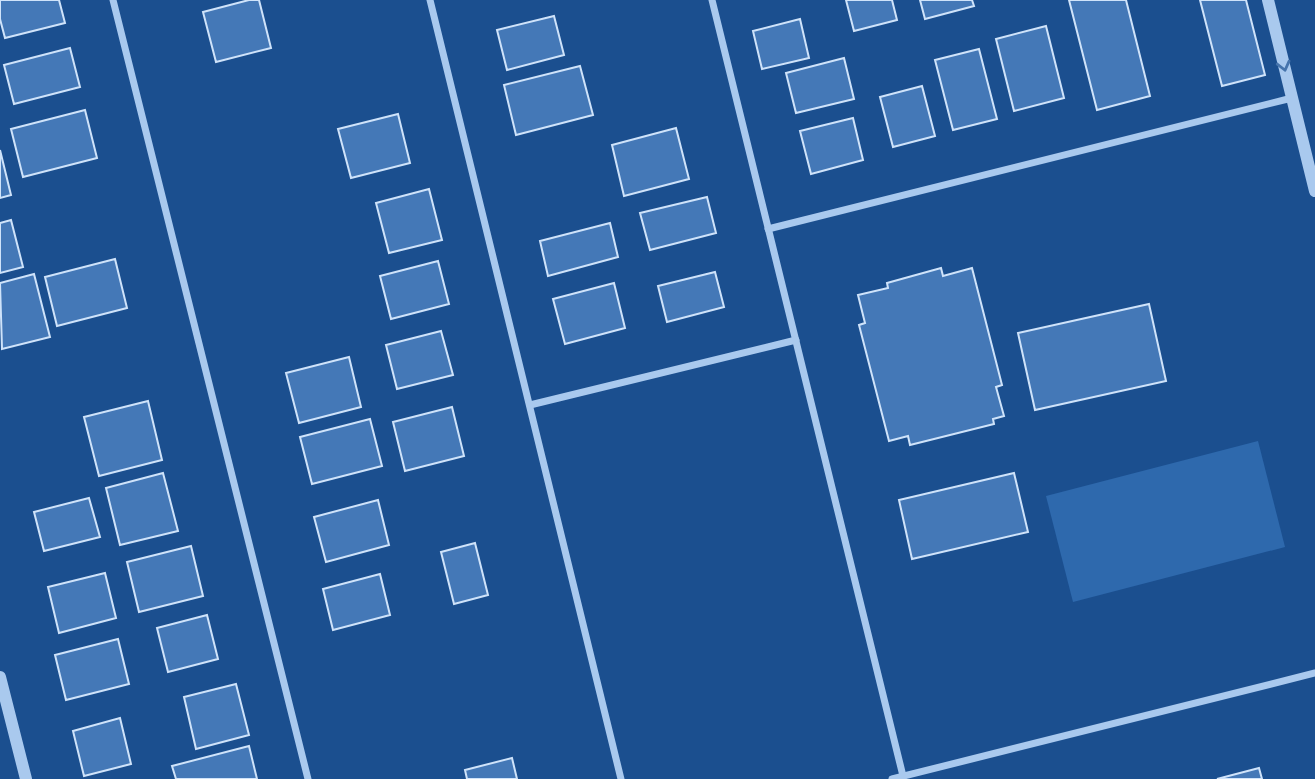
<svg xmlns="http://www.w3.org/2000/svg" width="1315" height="779" viewBox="0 0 1315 779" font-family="Rubik,sans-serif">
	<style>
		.green { fill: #2e69ad }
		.building { fill: #4478b7; stroke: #cfe3fa; stroke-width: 2 }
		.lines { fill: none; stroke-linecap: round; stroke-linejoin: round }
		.minor { stroke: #a9c9ee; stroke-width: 7 }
		.tertiary { stroke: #a9c9ee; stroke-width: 12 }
		.oneway { stroke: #4674ac }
	</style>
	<rect width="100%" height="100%" fill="#1b4f8f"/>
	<polygon class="green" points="1258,441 1285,547 1073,602 1046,496"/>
	<g class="building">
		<polygon points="0,0 59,0 65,23 5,38 0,19"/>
		<polygon points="249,0 259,0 271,48 216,62 203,12"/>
		<polygon points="846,0 892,0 897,20 854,31"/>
		<polygon points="920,0 972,0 974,6 925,19"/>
		<polygon points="1069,0 1126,0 1150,96 1097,110"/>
		<polygon points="1200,0 1246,0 1265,75 1222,86"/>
		<polygon points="554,16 564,55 507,70 497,30"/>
		<polygon points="800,19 809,58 762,69 753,31"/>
		<polygon points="1046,26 1064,98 1014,111 996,39"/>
		<polygon points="70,48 80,87 14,104 4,65"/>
		<polygon points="979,49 997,119 953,130 935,60"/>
		<polygon points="844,58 854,99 796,113 786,73"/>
		<polygon points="580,66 593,115 516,135 504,85"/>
		<polygon points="922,86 935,136 893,147 880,97"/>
		<polygon points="85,110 97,158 23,177 11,129"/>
		<polygon points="398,114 410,163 351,178 338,129"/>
		<polygon points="853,118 863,160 811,174 800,131"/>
		<polygon points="676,128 689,179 624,196 612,145"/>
		<polygon points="0,150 11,195 0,198"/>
		<polygon points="429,189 442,240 389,253 376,203"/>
		<polygon points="707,197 716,233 650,250 640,213"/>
		<polygon points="11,220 23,267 0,273 0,223"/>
		<polygon points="610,223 618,257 548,276 540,241"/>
		<polygon points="115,259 127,308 57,326 45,277"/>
		<polygon points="438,261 449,304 391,319 380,276"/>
		<polygon points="941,268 943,276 972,268 1002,385 996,387 1004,416 993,419 994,424 910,445 908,436 889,441 859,325 865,323 858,295 888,288 887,283"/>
		<polygon points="715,272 724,307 667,322 658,286"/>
		<polygon points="34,274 50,337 2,349 0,283"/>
		<polygon points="614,283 625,328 565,344 553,299"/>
		<polygon points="1149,304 1166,381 1035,410 1018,333"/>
		<polygon points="441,331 453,375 397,389 386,345"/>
		<polygon points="349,357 361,407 299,423 286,373"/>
		<polygon points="148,401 162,460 99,476 84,417"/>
		<polygon points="452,407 464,456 405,471 393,422"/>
		<polygon points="370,419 382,466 312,484 300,437"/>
		<polygon points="163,473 178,531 120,545 106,488"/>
		<polygon points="1014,473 1028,532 912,559 899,500"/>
		<polygon points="89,498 100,537 44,551 34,512"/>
		<polygon points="378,500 389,545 326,562 314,517"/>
		<polygon points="475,543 488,595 454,604 441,552"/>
		<polygon points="191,546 203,596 139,612 127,562"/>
		<polygon points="105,573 116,618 59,633 48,587"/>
		<polygon points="380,574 390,615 333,630 323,589"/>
		<polygon points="207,615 218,659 168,672 157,628"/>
		<polygon points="118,639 129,684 66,700 55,655"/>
		<polygon points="236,684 249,735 196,749 184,697"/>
		<polygon points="120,718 131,764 84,776 73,731"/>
		<polygon points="249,746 257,779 176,779 172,766"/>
		<polygon points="512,758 517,779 467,779 465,770"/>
		<polygon points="1259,768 1262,779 1217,779"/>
	</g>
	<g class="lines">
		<g class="minor">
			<polyline points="113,0 308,779"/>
			<polyline points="430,0 621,779"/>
			<polyline points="712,0 903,776"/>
			<polyline points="768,229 1292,98"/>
			<polyline points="530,405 796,340"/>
			<polyline points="892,779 1315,673"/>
		</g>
		<g class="tertiary">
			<polyline points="1268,0 1315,191"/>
			<polyline points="0,677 26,779"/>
		</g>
	</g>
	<defs><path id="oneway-chevron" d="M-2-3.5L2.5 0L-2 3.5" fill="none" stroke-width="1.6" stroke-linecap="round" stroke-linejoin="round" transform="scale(1.75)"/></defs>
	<use class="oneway" href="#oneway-chevron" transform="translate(1284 66) rotate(76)"/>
</svg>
